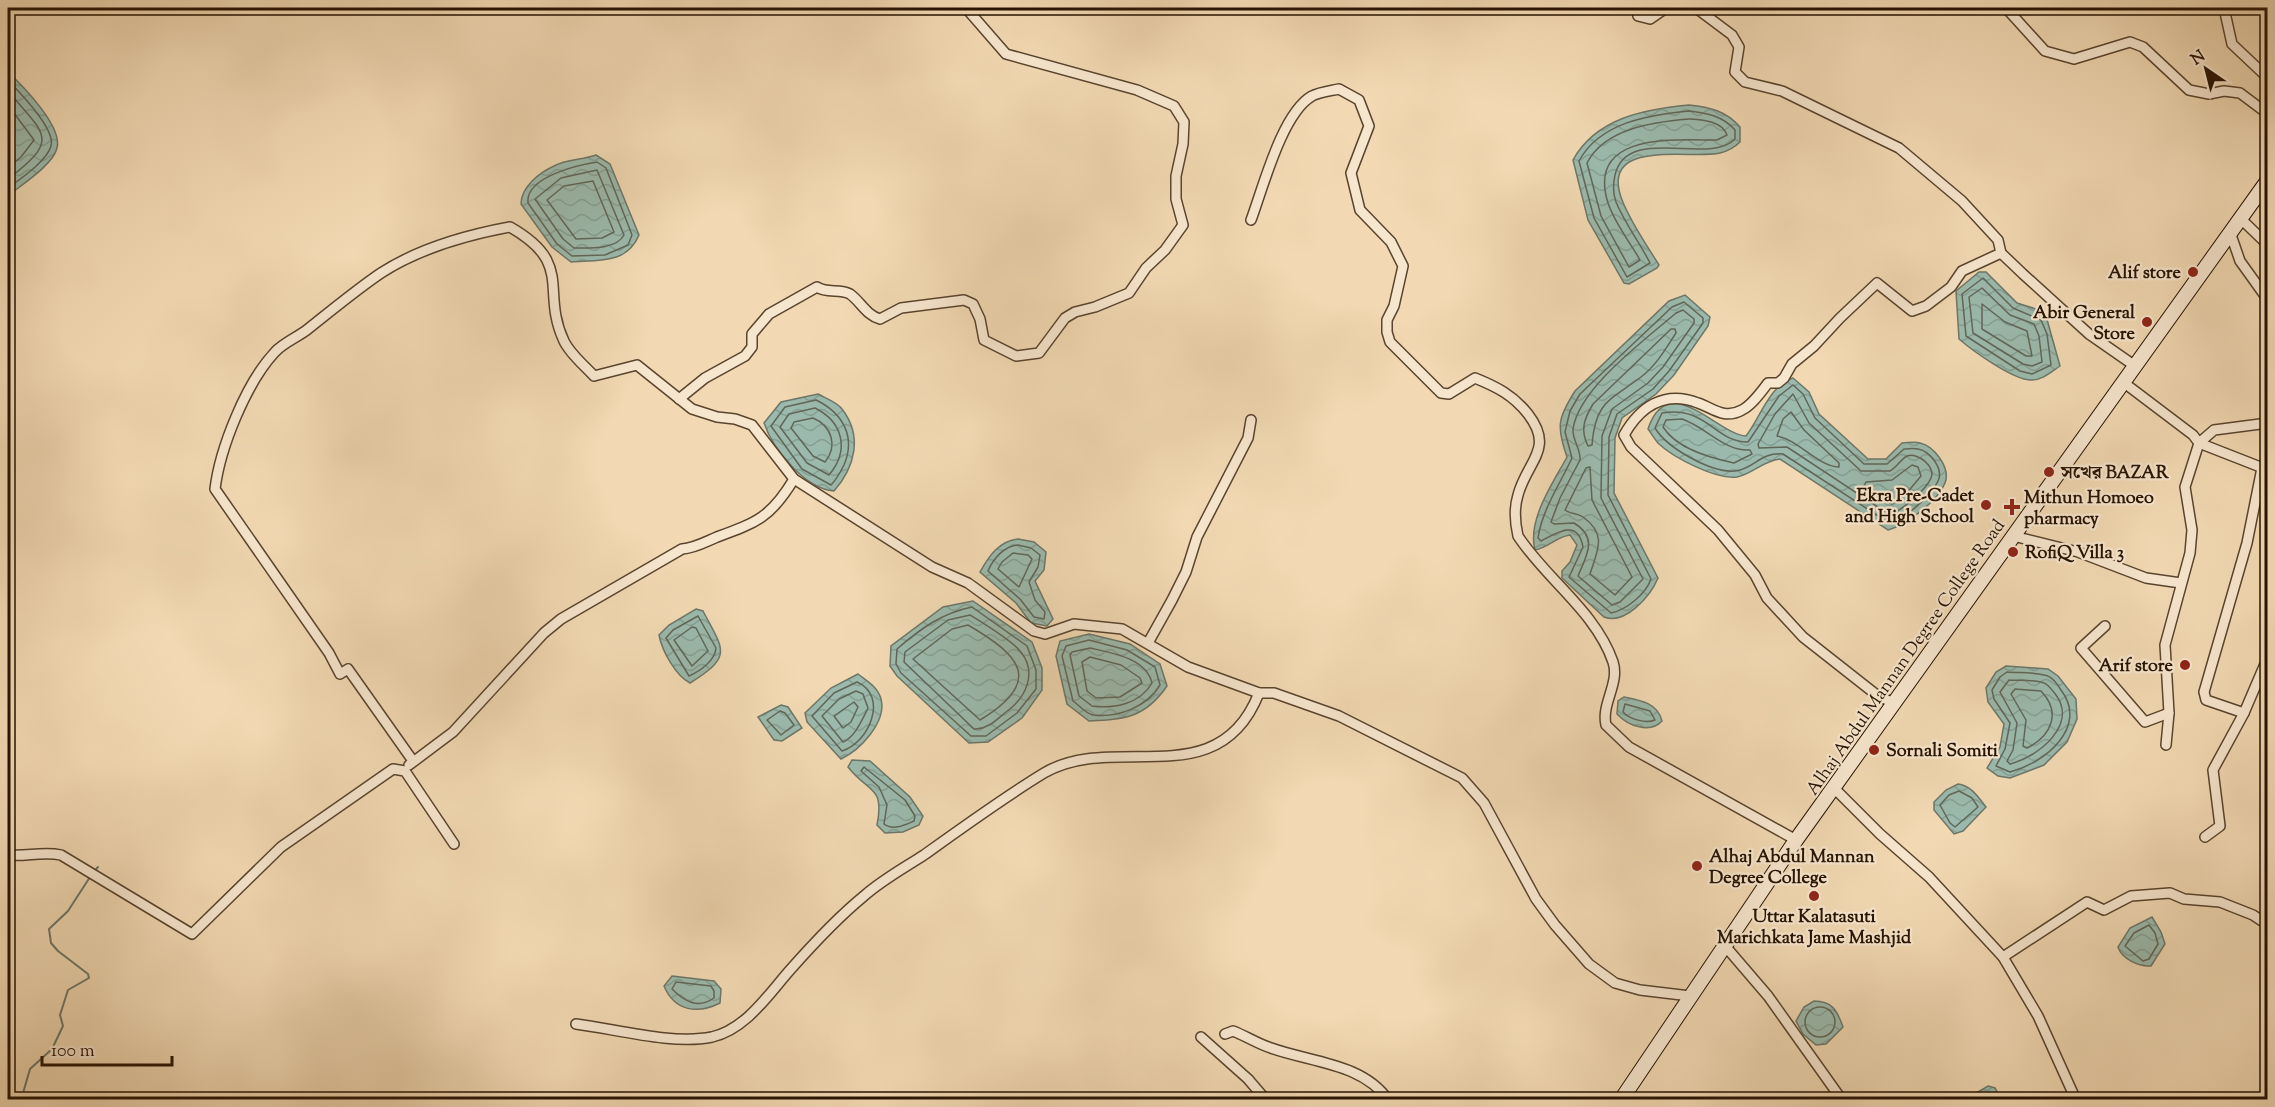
<svg xmlns="http://www.w3.org/2000/svg" width="2275" height="1107" viewBox="0 0 2275 1107" font-family="'Sorts Mill Goudy','Noto Serif Bengali',serif">
	<style>
		.water { fill: url(#water-waves); stroke: #6c7769; stroke-width: 1.5 }
		.lines { fill: none; stroke-linecap: round; stroke-linejoin: round }
		.shore { stroke: #606658; stroke-width: 1.5 }
		.stream { stroke: #6c7769; stroke-width: 2 }
		.street-casing { stroke: #59442e; stroke-width: 12 }
		.secondary-casing { stroke: #261202; stroke-width: 16 }
		.street { stroke: #f7e6ce; stroke-width: 9 }
		.secondary { stroke: #f7e6ce; stroke-width: 14 }
		.poi-dot { fill: #8f2418; stroke: #f7e6ce; stroke-width: 2 }
		.labels { text-anchor: middle; stroke-width: 4.5; stroke-linejoin: round; paint-order: stroke }
		.poi-label { font-size: 18px; font-weight: bold; fill: #261202; stroke: #f7e6ce; text-anchor: start }
		.street-label { font-size: 18px; fill: #261202; stroke: #f7e6ce }
	</style>
	<defs>
		<pattern id="water-waves" width="16" height="10" patternUnits="userSpaceOnUse" patternTransform="scale(1.5)"><rect width="16" height="10" fill="#9bbaad"/><path d="M0 5q4-4 8 0t8 0" fill="none" stroke="#859f93"/></pattern>
	</defs>
	<rect width="100%" height="100%" fill="#f2d9b3"/>
	<filter id="stains"><feTurbulence type="fractalNoise" baseFrequency=".00333" numOctaves="4"/><feColorMatrix values="0 0 0 0 .2 0 0 0 0 .09 0 0 0 0 .02 0 0 0 .5 -.17"/></filter>
	<radialGradient id="worn" r=".72"><stop offset=".6" stop-color="#630" stop-opacity="0"/><stop offset="1" stop-color="#630" stop-opacity=".3"/></radialGradient>
	<g class="water">
		<path d="M8,72C23,86 63,127 57,148C53,165 21,185 8,196Z"/>
		<path d="M1689,105C1710,107 1726,111 1740,127V142C1734,148 1728,151 1720,153C1691,160 1598,137 1622,200C1631,223 1646,244 1659,265L1657,268L1629,284L1624,283L1588,220L1573,160C1596,118 1645,109 1689,105Z"/>
		<path d="M596,155L610,164L639,235C627,264 599,260 571,262L552,247L521,204C521,187 539,173 554,166C566,159 583,160 596,155Z"/>
		<path d="M1979,272H1986L2017,303L2039,310L2046,316L2060,366C2051,372 2041,381 2030,380C2012,379 1973,351 1959,339L1956,291Z"/>
		<path d="M1685,295L1710,317L1708,326L1674,375L1656,394L1622,418L1615,438L1614,493L1658,578C1650,597 1625,625 1604,617L1562,578V571L1570,562L1577,545L1570,535C1556,537 1549,547 1535,550C1527,520 1553,483 1567,457C1556,426 1558,418 1575,391L1669,301Z"/>
		<path d="M1793,378L1809,392L1819,414L1868,459H1886L1902,443C1907,443 1915,441 1920,443C1934,446 1951,468 1945,483C1938,501 1906,525 1888,530L1780,459C1762,461 1753,474 1737,477C1717,480 1674,458 1659,444C1655,440 1652,434 1648,429C1668,368 1718,435 1746,436C1760,418 1770,385 1793,378Z"/>
		<path d="M818,394C825,398 837,402 842,409C863,436 855,467 834,491C805,489 773,449 764,423L781,402Z"/>
		<path d="M1018,539L1034,542L1046,552L1044,570L1035,581L1053,619L1047,626L1031,623L1016,603L980,572C989,556 999,541 1018,539Z"/>
		<polygon points="973,601 1032,642 1042,668 1042,690 1022,718 988,742 969,743 897,676 890,666 891,646 943,607"/>
		<path d="M696,609L703,611C724,651 733,656 690,683C676,676 662,651 659,635L669,625Z"/>
		<path d="M1089,634L1130,644L1160,664L1167,686C1145,718 1125,719 1089,721L1067,704L1056,656L1060,641Z"/>
		<polygon points="2006,666 2048,669 2058,676 2076,699 2077,719 2067,742 2044,765 2010,778 1998,776 1987,768 2000,747 2004,724 1988,702 1986,688 1996,672"/>
		<path d="M858,674C867,681 878,687 881,699C887,722 860,750 841,759L807,722L805,713L831,688Z"/>
		<path d="M1624,697C1640,700 1658,703 1662,721C1650,734 1628,726 1617,714L1618,701Z"/>
		<polygon points="781,705 788,707 802,728 782,741 774,740 758,717"/>
		<path d="M852,760L870,761L910,797L923,816L919,825L903,832L885,833L877,825C885,785 868,793 848,767Z"/>
		<path d="M1958,784C1972,786 1978,797 1986,807L1963,831L1954,834L1934,810V802L1946,790Z"/>
		<path d="M2152,917L2161,932L2165,944L2151,966C2139,967 2122,959 2118,947L2130,928Z"/>
		<path d="M672,976L714,981L721,989L720,1003C698,1014 675,1012 664,986Z"/>
		<path d="M1814,1001C1832,1001 1837,1010 1843,1027L1826,1044L1816,1045L1803,1034L1796,1021L1804,1007Z"/>
		<polygon points="1988,1086 1995,1088 1999,1095 1996,1099 1966,1099"/>
	</g>
	<g class="lines">
		<g class="shore">
			<path d="M8,80C19,92 56,129 51,146C47,161 20,179 8,188"/>
			<path d="M8,91C45,135 61,139 8,179"/>
			<polyline points="8,105 34,140 21,157 8,168"/>
			<path d="M1689,111C1707,113 1723,116 1735,130V139C1709,166 1627,124 1615,175C1613,184 1613,194 1616,202C1625,224 1640,243 1650,263L1627,277L1594,218L1579,161C1600,122 1649,115 1689,111Z"/>
			<path d="M1689,119C1703,120 1722,121 1727,135L1717,140C1674,140 1586,132 1608,203C1615,224 1630,242 1640,260L1629,267L1601,216L1587,163C1605,128 1654,122 1689,119Z"/>
			<path d="M597,162L606,168L632,235L628,245L605,255L572,256L557,244L528,203C525,177 578,165 597,162Z"/>
			<path d="M597,170L624,235C616,250 588,248 574,248L563,239L535,199L561,178Z"/>
			<polygon points="593,181 614,232 602,238 576,239 547,200 564,186"/>
			<polygon points="1983,278 2013,308 2041,320 2047,334 2051,365 2032,374 2020,371 1966,336 1962,294"/>
			<polygon points="1982,288 2010,315 2034,324 2039,336 2042,362 2032,366 2023,364 1973,333 1969,297"/>
			<path d="M1684,302L1703,318V323L1669,371L1653,389L1617,414L1609,437L1608,495L1651,579C1646,594 1626,610 1611,613L1569,577L1583,547C1578,518 1556,533 1541,541L1538,538C1542,510 1560,484 1572,458L1565,432L1570,411L1580,394L1672,307Z"/>
			<polygon points="1982,304 2005,322 2027,331 2032,356 2026,356 1982,329"/>
			<path d="M1683,310L1694,319V323L1663,367L1648,383L1612,409L1602,436L1601,498L1643,579L1620,602L1612,605L1578,576C1586,556 1599,538 1574,523L1554,524L1551,522L1560,498L1580,460C1581,449 1572,440 1573,429C1579,388 1645,340 1676,313Z"/>
			<path d="M1671,329H1675L1676,333C1666,348 1656,366 1641,377C1611,400 1595,401 1592,445L1588,446C1580,430 1584,419 1593,404Z"/>
			<path d="M1793,385L1803,394L1815,418L1864,464H1887L1904,449C1908,449 1914,448 1918,449C1930,451 1944,469 1938,481C1932,495 1904,520 1889,523L1783,454C1760,452 1754,469 1735,471C1711,473 1667,448 1655,428L1662,413C1706,405 1716,443 1748,442L1779,396Z"/>
			<path d="M1793,394L1809,423L1861,471H1890C1896,468 1901,459 1907,456C1918,452 1936,467 1931,478C1926,490 1902,510 1890,515L1787,447L1759,448L1758,444L1775,414Z"/>
			<path d="M816,400C843,413 856,437 844,465C840,473 837,479 831,485L802,469L771,426L785,407Z"/>
			<path d="M815,408C843,422 850,450 829,475L807,463L780,427L789,414Z"/>
			<path d="M1791,412L1804,430L1839,463V467C1817,466 1799,440 1777,436L1783,419Z"/>
			<path d="M813,418C832,426 838,446 825,462L813,456L791,428L794,422Z"/>
			<path d="M1682,419C1706,427 1725,452 1750,450L1752,454L1734,463C1710,458 1677,449 1663,427L1666,420Z"/>
			<polygon points="1912,465 1918,467 1921,476 1906,494 1892,504 1864,486 1866,482 1892,480"/>
			<path d="M1590,467L1592,500L1632,577L1615,595L1590,574C1597,551 1608,535 1583,517C1577,513 1570,514 1565,510L1586,468Z"/>
			<path d="M1018,545L1031,548L1040,555L1038,567L1029,582L1035,600L1045,612L1044,619L1034,617L1020,599L988,571C993,559 1004,546 1018,545Z"/>
			<polygon points="1013,553 1028,555 1032,559 1019,587 998,569 1002,562"/>
			<path d="M972,607L1027,646L1036,670V689L1017,713L986,736H971L901,673L896,664L897,649C920,629 942,613 972,607Z"/>
			<path d="M970,615C983,623 1011,640 1020,651C1038,672 1026,698 1006,712C996,720 987,730 974,729L904,662L905,652L948,620Z"/>
			<path d="M698,616L716,648C715,661 700,671 689,676L666,638L673,630Z"/>
			<path d="M968,625C1021,656 1044,681 980,720L913,659L952,629Z"/>
			<polygon points="692,627 696,628 708,651 692,666 674,640"/>
			<path d="M1089,640L1127,650L1155,667L1160,685C1147,707 1118,718 1093,715C1086,714 1079,705 1073,701L1062,656L1066,646Z"/>
			<path d="M1090,648C1112,653 1146,658 1152,683C1140,704 1114,709 1092,706L1079,696L1070,655L1072,652Z"/>
			<polygon points="1090,657 1121,665 1140,678 1142,683 1120,697 1096,698 1087,691 1082,662"/>
			<path d="M2007,672C2019,673 2033,672 2044,675C2052,676 2057,684 2061,690C2089,727 2045,763 2010,772L1996,766L2005,749L2010,723L1994,699L1992,690L2000,677Z"/>
			<path d="M2009,680C2019,681 2038,679 2046,684C2050,687 2053,691 2056,695C2078,725 2038,757 2010,764L2007,761L2013,750L2017,723L2000,692Z"/>
			<path d="M857,682C889,696 869,743 842,751L812,716L834,693Z"/>
			<path d="M2015,689L2041,691C2062,713 2051,736 2027,748L2023,746L2026,720L2011,694Z"/>
			<path d="M856,691L863,694L868,708C862,720 855,737 843,742L822,716L839,699Z"/>
			<polygon points="854,702 858,707 851,722 843,728 834,716"/>
			<path d="M1625,704L1650,711L1655,720C1646,724 1629,719 1623,712Z"/>
			<polygon points="780,711 785,713 794,725 781,735 767,720"/>
			<path d="M864,767L905,800L915,816L914,821C905,825 893,831 884,824L887,805L879,787L861,771Z"/>
			<polygon points="1959,791 1972,798 1978,807 1955,827 1950,823 1940,805 1949,795"/>
			<polygon points="2149,925 2155,933 2158,944 2149,959 2143,961 2125,946 2134,933"/>
			<path d="M676,982L711,986L714,991V998C698,1009 685,1002 672,989Z"/>
			<circle cx="1820" cy="1022" r="15"/>
		</g>
		<g class="stream">
			<polyline points="93,873 98,867"/>
			<polyline points="21,1100 30,1069 52,1049 63,1026 60,1015 68,990 89,978 88,974 58,951 51,943 49,929 68,911 90,877"/>
		</g>
		<defs>
			<g id="street">
				<polyline points="1696,8 1732,35 1739,47 1735,72 1745,82 1782,91 1899,148 1962,201 1998,240 2001,253 2023,274 2089,334 2135,366"/>
				<polyline points="2006,8 2045,51 2074,59 2130,42 2143,47 2189,90 2209,94 2224,91 2240,93 2268,114"/>
				<polyline points="2224,8 2232,44 2268,78"/>
				<polyline points="1638,16 1650,19 1666,8"/>
				<polyline points="2240,218 2268,245"/>
				<path d="M1251,220C1263,188 1282,113 1312,96C1320,92 1330,91 1339,89L1359,100L1369,126L1351,173L1360,210L1391,242L1403,266L1394,306L1387,320V332L1390,342L1441,393L1449,394L1475,378C1497,387 1513,395 1528,414C1555,449 1527,461 1518,495C1514,508 1515,523 1518,536C1546,579 1596,612 1613,662C1620,683 1601,704 1606,725L1629,747L1796,840"/>
				<polyline points="2230,232 2240,261 2268,300"/>
				<polyline points="2123,382 2193,435 2199,443 2268,470"/>
				<path d="M679,399L705,378L745,356L752,347V334L769,314L817,287C827,294 840,288 850,294C861,302 866,315 880,319L901,308L964,300L973,304L980,319L984,340L1016,356L1039,353L1065,318L1075,312L1095,307L1129,293L1146,268L1165,250L1183,225L1176,199V176L1183,144L1184,122L1174,106L1137,90L1006,54L966,8"/>
				<polyline points="2013,536 2078,552 2146,578 2181,583"/>
				<polyline points="2105,626 2081,648 2145,722 2169,713"/>
				<polyline points="1148,643 1172,600 1186,572 1197,537 1248,438 1251,420"/>
				<path d="M1894,703L1878,696L1803,637L1767,598L1755,575L1718,530L1631,447L1624,435C1640,407 1664,390 1698,403C1713,408 1724,420 1742,410C1752,405 1761,392 1768,383H1778L1784,378L1792,364L1814,346L1840,318L1877,283L1912,311L1926,306L1951,287L1962,271L2001,253"/>
				<polyline points="2244,713 2268,657"/>
				<polyline points="2166,745 2169,713 2165,645 2190,553 2192,530 2185,487 2199,443 2214,430 2268,423"/>
				<path d="M413,761L348,669L340,674L329,653L215,489C220,448 246,383 275,352C283,343 298,337 308,329C332,310 356,290 381,273C418,249 467,235 510,227C575,264 540,290 564,341C570,354 585,366 594,376L637,365L692,409L717,417L735,419L752,425L794,479L932,567L968,583L1034,631L1045,634L1074,624L1122,629L1188,667L1259,693H1274L1339,716L1462,778L1484,803L1536,899L1555,925L1589,964L1615,983L1640,990L1690,996"/>
				<path d="M409,765L453,732L544,633L561,619L682,549C695,548 705,542 717,537C758,522 771,517 794,479"/>
				<polyline points="1834,788 1880,834 1929,877 2003,957 2038,1016 2076,1100"/>
				<polyline points="2205,837 2220,826 2213,770 2244,713 2206,700 2204,692 2247,543 2262,468"/>
				<path d="M8,855C26,857 42,851 61,855L192,934L281,847L393,769L405,771L454,844"/>
				<polyline points="1726,947 1768,996 1842,1100"/>
				<polyline points="2003,957 2087,902 2104,910 2131,896 2170,893 2184,899 2220,902 2253,915 2268,925"/>
				<path d="M576,1024C616,1029 672,1045 712,1037C746,1029 768,995 790,970C813,944 837,918 864,896C882,880 904,868 924,855C963,827 1003,798 1044,773C1115,731 1218,797 1259,693"/>
				<path d="M1225,1034L1233,1031C1246,1036 1258,1044 1271,1048C1309,1062 1363,1063 1388,1100"/>
				<polyline points="1201,1037 1248,1079 1266,1100"/>
			</g>
			<polyline id="secondary" points="1621,1100 1796,840 2268,180"/>
		</defs>
		<use href="#street" class="street-casing"/>
		<use href="#secondary" class="secondary-casing"/>
		<use href="#street" class="street"/>
		<use href="#secondary" class="secondary"/>
	</g>
	<g class="poi-dot">
		<circle cx="2193" cy="272" r="6"/>
		<circle cx="2147" cy="322" r="6"/>
		<circle cx="2049" cy="472" r="6"/>
		<circle cx="1986" cy="505" r="6"/>
		<path d="M2009 498h6v6h6v6h-6v6h-6v-6h-6v-6h6z"/>
		<circle cx="2013" cy="552" r="6"/>
		<circle cx="2185" cy="665" r="6"/>
		<circle cx="1874" cy="750" r="6"/>
		<circle cx="1697" cy="866" r="6"/>
		<circle cx="1814" cy="896" r="6"/>
	</g>
	<g class="labels">
		<g class="poi-label">
			<text x="2181" y="278" text-anchor="end">Alif store</text>
			<text x="2135" y="318" text-anchor="end">Abir General<tspan x="2135" dy="21">Store</tspan></text>
			<text x="2061" y="478">সখের BAZAR</text>
			<text x="1974" y="501" text-anchor="end">Ekra Pre-Cadet<tspan x="1974" dy="21">and High School</tspan></text>
			<text x="2024" y="503">Mithun Homoeo<tspan x="2024" dy="21">pharmacy</tspan></text>
			<text x="2025" y="558">RofiQ Villa 3</text>
			<text x="2173" y="671" text-anchor="end">Arif store</text>
			<text x="1886" y="756">Sornali Somiti</text>
			<text x="1709" y="862">Alhaj Abdul Mannan<tspan x="1709" dy="21">Degree College</tspan></text>
			<text x="1814" y="922" text-anchor="middle">Uttar Kalatasuti<tspan x="1814" dy="21">Marichkata Jame Mashjid</tspan></text>
		</g>
		<g class="street-label">
			<text transform="translate(1905 657) rotate(-55)" y="6">Alhaj Abdul Mannan Degree College Road</text>
		</g>
	</g>
	<rect width="2275" height="1107" fill="none" stroke="#f2d9b3" stroke-width="30"/>
	<rect x="9" y="9" width="2257" height="1089" fill="none" stroke="#261202" stroke-width="3"/>
	<rect x="15" y="15" width="2245" height="1077" fill="none" stroke="#261202" stroke-width="1.5"/>
	<g transform="translate(2206 69) rotate(325)" stroke="#f7e6ce" stroke-width="4.5" paint-order="stroke">
	<path d="M0-4.5L10 22L0 15L-10 22Z" fill="#261202"/>
	<text y="-9" font-size="16" font-weight="bold" text-anchor="middle" fill="#261202">N</text>
	</g>
	<path d="M42 1056v9h130v-9" fill="none" stroke="#261202" stroke-width="3"/>
	<text x="51" y="1056" font-size="18" fill="#261202" stroke="#f7e6ce" stroke-width="4.5" paint-order="stroke">100 m</text>
	<rect width="100%" height="100%" filter="url(#stains)"/>
	<rect width="100%" height="100%" fill="url(#worn)"/>
</svg>
